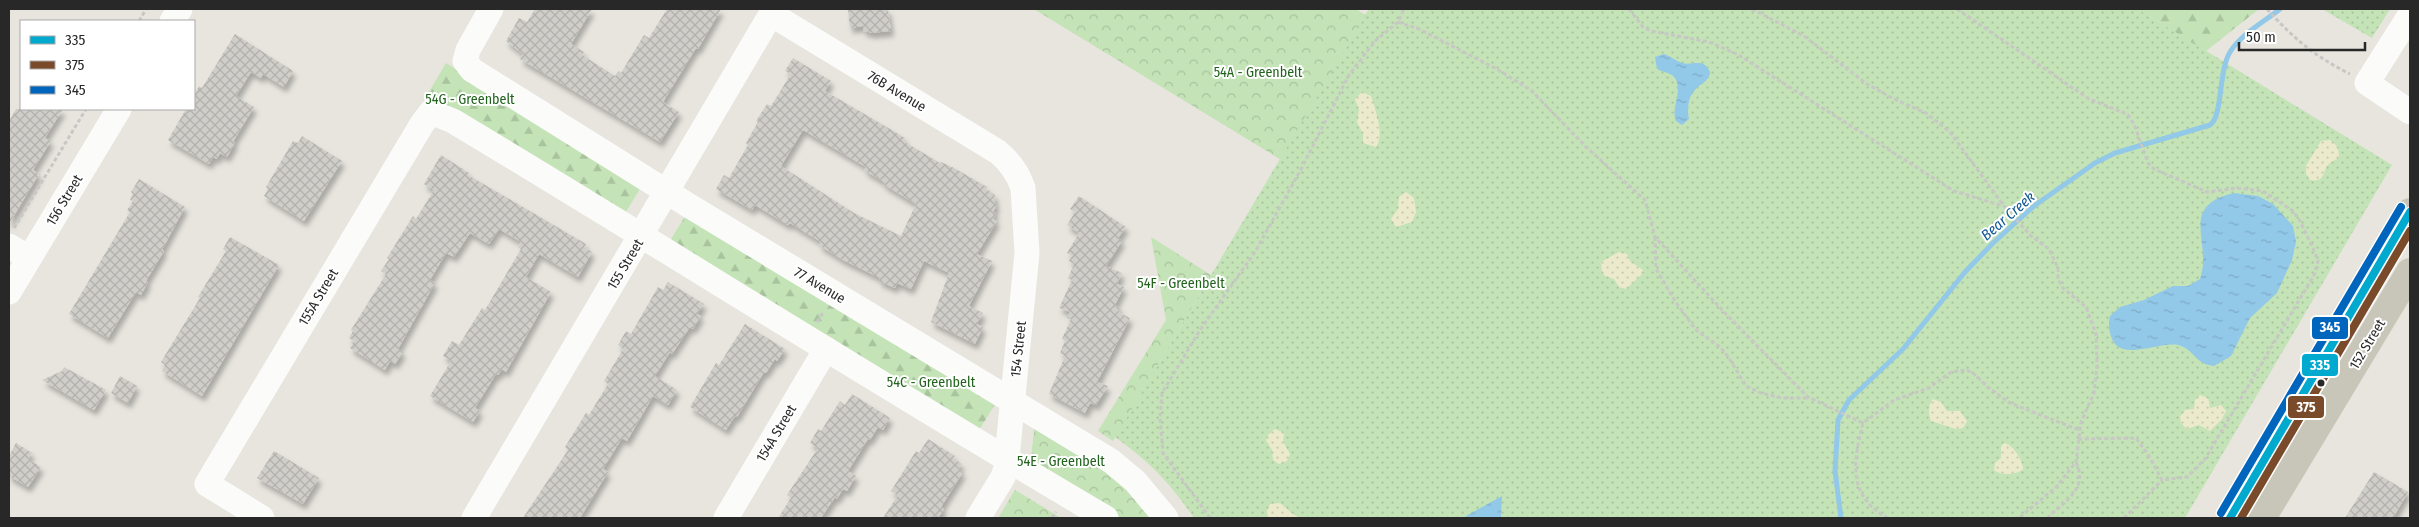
<svg xmlns="http://www.w3.org/2000/svg" width="2419" height="527" viewBox="0 0 2419 527" font-family="'Fira Sans Condensed',sans-serif">
	<style>
		.grass { fill: url(#grass-dots) }
		.forest { fill: url(#forest-firs) }
		.sand { fill: url(#sand-dots) }
		.park { fill: url(#park-crowns) }
		.water { fill: url(#water-ripples) }
		.lines { fill: none; stroke-linecap: round; stroke-linejoin: round }
		.stream { stroke: #92c8e8; stroke-width: 5 }
		.building { fill: url(#building-cross-hatch); fill-rule: evenodd; filter: url(#shadow) }
		.path { stroke: #c8c7c6; stroke-width: 3; stroke-dasharray: 4 2.5; stroke-linecap: butt }
		.minor { stroke: #fbfbfa; stroke-width: 25 }
		.major { stroke: #c8c6b8; stroke-width: 28 }
		.bus-1-casing { stroke: #fff; stroke-width: 11 }
		.bus-2-casing { stroke: #fff; stroke-width: 11 }
		.bus-3-casing { stroke: #fff; stroke-width: 11 }
		.bus-1 { stroke: #00a9ce; stroke-width: 8 }
		.bus-2 { stroke: #7a4b2a; stroke-width: 8 }
		.bus-3 { stroke: #0065bd; stroke-width: 8 }
		.bus-dot { fill: #282828; stroke: #fff; stroke-width: 2 }
		.labels { text-anchor: middle; stroke-width: 4; stroke-linejoin: round; paint-order: stroke }
		.park-label { font-size: 14px; fill: #21631b; stroke: #fff }
		.street-label { font-size: 14px; fill: #282828; stroke: #fff }
		.water-label { font-size: 15px; font-style: italic; fill: #0f5795; stroke: #fff }
		.line-badge { stroke: #fff; stroke-width: 2 }
		.badge-label { font-size: 14px; text-anchor: middle; font-weight: bold; fill: #fff }
	</style>
	<defs>
		<pattern id="grass-dots" width="8" height="8" patternUnits="userSpaceOnUse" patternTransform="scale(1.25)"><rect width="8" height="8" fill="#c4e3b7"/><path d="M2 2h.1M6 6h.1" fill="none" stroke="#a8c39d" stroke-width="1.8" stroke-linecap="round"/></pattern>
		<pattern id="forest-firs" width="22" height="20" patternUnits="userSpaceOnUse" patternTransform="scale(1.25)"><rect width="22" height="20" fill="#c4e3b7"/><path d="M5 1l3.5 6h-7zM16 11l3.5 6h-7z" fill="#a8c39d"/></pattern>
		<pattern id="sand-dots" width="8" height="8" patternUnits="userSpaceOnUse" patternTransform="scale(1.25)"><rect width="8" height="8" fill="#eceacc"/><path d="M2 2h.1M6 6h.1" fill="none" stroke="#cac9af" stroke-width="1.8" stroke-linecap="round"/></pattern>
		<pattern id="park-crowns" width="20" height="18" patternUnits="userSpaceOnUse" patternTransform="scale(1.25)"><rect width="20" height="18" fill="#c4e3b7"/><path d="M2 6a3 3 0 1 1 6 0M12 15a3 3 0 1 1 6 0" fill="none" stroke="#a8c39d"/></pattern>
		<pattern id="water-ripples" width="26" height="14" patternUnits="userSpaceOnUse" patternTransform="scale(1.25)"><rect width="26" height="14" fill="#92c8e8"/><path d="M2 4q2-2 4 0t4 0M15 11q2-2 4 0t4 0" fill="none" stroke="#7eacc7"/></pattern>
		<pattern id="building-cross-hatch" width="8" height="8" patternUnits="userSpaceOnUse" patternTransform="scale(1.25)"><rect width="8" height="8" fill="#d0cec9"/><path d="M0 0l8 8M0 8l8-8" fill="none" stroke="#b3b1ad"/></pattern>
		<filter id="shadow"><feDropShadow dx="3" dy="5.5" stdDeviation="2.5" flood-color="#0004"/></filter>
	</defs>
	<rect width="100%" height="100%" fill="#e7e5de"/>
	<g class="grass">
		<path d="M1034,9H1355L1365,15L1369,9H2138L2392,165L2185,518H1194C1170,483 1150,462 1115,437L1280,159Z"/>
		<polygon points="2322,9 2390,9 2372,38"/>
	</g>
	<g class="forest">
		<polygon points="2138,9 2259,9 2206,51"/>
		<polygon points="446,63 643,184 624,215 427,95"/>
		<polygon points="687,213 997,401 978,432 668,244"/>
	</g>
	<g class="sand">
		<path d="M1362,92L1371,96C1375,109 1385,135 1376,147L1363,143V134L1357,122L1359,110L1355,99Z"/>
		<path d="M2330,140L2338,147L2339,157C2336,160 2332,161 2329,164C2322,169 2327,183 2310,180L2306,174V166L2321,141Z"/>
		<polygon points="1406,192 1414,198 1416,212 1412,222 1396,227 1391,219 1398,209 1399,197"/>
		<polygon points="1619,252 1627,254 1630,261 1643,270 1642,274 1626,289 1619,287 1614,279 1605,276 1602,272 1601,262"/>
		<polygon points="2200,395 2208,398 2210,408 2221,405 2226,411 2222,419 2210,431 2199,425 2187,429 2181,423 2180,417 2185,410 2194,409 2195,400"/>
		<path d="M1933,399L1941,402L1947,411H1960L1967,421L1963,428L1956,429L1931,421C1928,414 1928,405 1933,399Z"/>
		<polygon points="1275,429 1284,433 1283,442 1290,454 1287,461 1279,464 1273,460 1272,450 1266,440 1268,435"/>
		<path d="M2004,443C2013,445 2023,460 2023,469C2017,475 2000,476 1994,470L1995,463L2001,458V447Z"/>
		<polygon points="1280,503 1294,515 1302,518 1268,518 1267,511 1270,504"/>
	</g>
	<g class="park">
		<polygon points="1034,9 1355,9 1366,15 1280,159"/>
		<polygon points="1151,237 1211,275 1113,441 1098,431 1166,320"/>
		<polygon points="1035,423 1108,467 1158,518 1117,518 1030,465"/>
		<polygon points="1015,490 1061,518 998,518"/>
	</g>
	<g class="water">
		<path d="M1664,54C1670,56 1676,61 1682,63C1694,66 1703,57 1710,72C1709,88 1684,82 1689,119L1682,125L1676,121C1670,107 1686,87 1672,75C1667,72 1662,72 1657,69L1655,57Z"/>
		<path d="M2234,193L2258,196L2273,204L2293,226L2296,242L2292,260L2277,293L2250,318L2231,356L2214,366C2193,363 2196,350 2178,345C2160,341 2122,362 2112,339C2109,331 2108,325 2110,316L2120,307L2144,300L2173,286H2188L2200,279C2213,243 2177,206 2234,193Z"/>
		<polygon points="1502,496 1501,518 1465,518 1466,516"/>
	</g>
	<g class="lines">
		<path class="stream" d="M1841,518L1835,471L1838,420L1849,400L1903,349L1965,272L1993,243L2034,206L2095,163L2115,153L2210,125C2223,116 2218,72 2230,52C2241,34 2264,22 2280,9"/>
	</g>
	<g class="building">
		<polygon points="535,9 592,9 571,44 584,52 582,55 615,76 619,71 621,73 644,35 649,38 667,9 721,9 698,49 696,48 663,102 679,112 660,142 520,59 523,54 506,41 519,18 527,22"/>
		<polygon points="848,9 888,9 891,31 870,33 869,31 864,32 863,26 850,28"/>
		<polygon points="235,34 293,71 284,87 263,74 261,78 251,72 236,96 254,107 233,142 235,143 227,157 220,153 217,159 213,157 209,164 168,140 186,109 194,109 194,95 199,86 202,88"/>
		<path d="M793,58L831,81L825,91L890,129L905,138L903,141L940,163L941,162L954,168L987,187L986,189L995,195L994,197L996,199L994,203L997,205L993,212L996,214L993,219L997,221L977,254L992,261L969,306L983,313L977,324L983,327L975,344L931,322L949,273L924,261L911,289L897,283L895,288L879,281L880,278L843,260L819,245L821,242L790,223L788,225L755,205L752,210L716,189L724,175L729,178L748,145L746,143L758,122L756,121L767,104L771,106L791,74L785,71ZM803,130L866,167L864,170L884,182L883,184L916,204L901,236L854,213L781,166Z"/>
		<polygon points="16,109 63,109 45,138 51,141 33,170 39,174 9,224 9,121"/>
		<polygon points="302,136 342,161 304,221 264,196 268,189 266,187 293,141 298,143"/>
		<polygon points="441,155 469,173 468,175 586,244 584,247 592,252 578,277 539,254 526,277 551,292 506,372 502,369 498,375 496,374 475,408 480,411 473,422 430,396 451,361 443,356 452,341 459,345 482,308 485,310 521,249 518,247 521,242 499,229 489,244 470,233 454,257 446,253 430,280 435,283 398,349 403,352 395,364 390,361 385,370 350,348 354,341 349,338 353,331 351,330 386,274 381,271 389,259 387,258 413,216 416,219 434,190 424,184"/>
		<polygon points="139,179 185,207 162,250 164,251 146,281 148,282 141,295 136,292 108,338 69,314 130,212 127,210 133,201 130,200 133,194 131,192"/>
		<polygon points="1079,196 1126,227 1118,238 1122,241 1106,266 1122,273 1117,284 1124,287 1115,305 1120,308 1118,312 1130,318 1097,382 1108,386 1096,405 1090,403 1085,413 1049,394 1065,356 1060,353 1065,341 1062,339 1071,319 1067,318 1070,312 1059,308 1072,280 1068,278 1074,264 1069,261 1072,256 1067,253 1079,233 1067,225 1075,212 1070,209"/>
		<polygon points="230,237 279,265 202,396 162,371 165,365 161,362 200,298 198,297 226,251 223,249"/>
		<polygon points="668,282 704,304 697,314 701,316 693,329 690,327 672,354 670,352 655,376 677,390 668,405 653,396 627,441 622,438 603,469 608,472 580,518 523,518 568,450 565,447 586,413 589,415 608,384 604,381 623,349 618,345 626,331 631,334 658,287 663,290"/>
		<polygon points="745,324 785,349 777,361 775,359 766,373 764,372 737,417 735,416 726,430 690,407 716,363 719,365"/>
		<polygon points="64,367 106,390 94,410 42,380 62,371"/>
		<polygon points="120,376 137,386 128,403 111,393"/>
		<polygon points="852,394 890,418 883,430 878,427 870,440 868,439 848,471 856,476 847,491 843,489 837,499 835,497 821,518 778,518 791,498 787,495 818,448 810,443 818,429 821,431 840,401 845,405"/>
		<polygon points="928,439 955,456 953,458 962,464 958,469 963,472 941,507 944,509 938,518 883,518 898,495 891,491 916,451 919,453"/>
		<polygon points="16,443 32,453 28,459 41,467 28,487 9,476 9,456"/>
		<polygon points="274,451 319,478 303,504 257,478"/>
		<polygon points="2374,472 2408,492 2393,518 2345,518"/>
	</g>
	<g class="lines">
		<g class="path">
			<polyline points="1629,9 1643,27 1651,31 1709,42 1737,54 1954,191 2003,206"/>
			<polyline points="1752,9 1804,36 1867,84 1894,99 1926,113 1950,132 2004,206 2031,236 2049,249 2058,268 2058,279 2063,288 2086,307 2096,334 2097,365 2094,393 2081,422 2076,462 2056,487 2019,518"/>
			<polyline points="1957,9 2089,99 2127,114 2134,124 2148,163 2154,169 2207,192 2237,188 2263,191 2293,211 2300,221 2313,248 2318,261 2314,275 2205,459 2187,477 2162,480 2149,456 2136,438 2078,439"/>
			<path d="M2267,9C2293,38 2314,56 2350,74"/>
			<polyline points="139,21 146,9"/>
			<polyline points="1398,22 1419,29 1495,68 1532,91 1586,147 1645,200 1655,237 1724,312 1808,397 1863,423"/>
			<polyline points="14,228 86,109"/>
			<polyline points="1655,237 1656,269 1675,301 1696,330 1720,347 1729,358 1746,386 1761,393 1782,398 1809,398"/>
			<polyline points="817,322 824,311"/>
			<polyline points="1052,518 1056,512"/>
			<polyline points="1210,518 1163,453 1160,418 1162,393 1200,330 1255,252 1300,171 1349,75 1375,41 1398,22 1404,9"/>
			<path d="M1888,518C1847,496 1853,462 1863,423L1894,400L1929,388L1951,372L1966,370L1973,373L1989,388L2010,403L2079,430"/>
			<path d="M2047,518C2064,502 2089,489 2076,462"/>
			<polyline points="2124,518 2162,480"/>
		</g>
		<g class="minor">
			<polyline points="491,9 468,50 465,61 472,70 688,205 1111,461 1135,481 1166,518"/>
			<path d="M771,14L998,152C1010,162 1018,173 1023,188L1027,253L1006,468L1003,477L978,518"/>
			<polyline points="2410,15 2367,83 2410,112"/>
			<polyline points="172,21 180,9"/>
			<polyline points="9,246 29,258"/>
			<polyline points="9,292 119,109"/>
			<path d="M262,518L207,484L422,124L431,112L453,121C671,252 886,389 1106,518"/>
			<polyline points="474,518 774,9"/>
			<polyline points="726,518 826,349"/>
		</g>
		<g class="major">
			<polyline points="2230,518 2410,212"/>
			<polyline points="2262,518 2410,272"/>
		</g>
		<defs>
			<polyline id="bus-1" points="2230,518 2410,212"/>
			<polyline id="bus-2" points="2241,518 2410,231"/>
			<polyline id="bus-3" points="2221,513 2401,207"/>
		</defs>
		<use href="#bus-1" class="bus-1-casing"/>
		<use href="#bus-2" class="bus-2-casing"/>
		<use href="#bus-3" class="bus-3-casing"/>
		<use href="#bus-1" class="bus-1"/>
		<use href="#bus-2" class="bus-2"/>
		<use href="#bus-3" class="bus-3"/>
	</g>
	<circle class="bus-dot" cx="2321" cy="383" r="4.5"/>
	<g class="labels">
		<g class="park-label">
			<text x="1258" y="77">54A - Greenbelt</text>
			<text x="470" y="104">54G - Greenbelt</text>
			<text x="1181" y="288">54F - Greenbelt</text>
			<text x="931" y="387">54C - Greenbelt</text>
			<text x="1061" y="466">54E - Greenbelt</text>
		</g>
		<g class="street-label">
			<text transform="translate(897 91) rotate(31)" y="5">76B Avenue</text>
			<text transform="translate(64 200) rotate(-59)" y="5">156 Street</text>
			<text transform="translate(625 264) rotate(-59)" y="5">155 Street</text>
			<text transform="translate(820 285) rotate(31)" y="5">77 Avenue</text>
			<text transform="translate(318 297) rotate(-59)" y="5">155A Street</text>
			<text transform="translate(2367 344) rotate(-59)" y="5">152 Street</text>
			<text transform="translate(1018 349) rotate(-84)" y="5">154 Street</text>
			<text transform="translate(776 433) rotate(-59)" y="5">154A Street</text>
		</g>
		<g class="water-label">
			<text transform="translate(2008 216) rotate(-41)" y="5">Bear Creek</text>
		</g>
	</g>
	<g class="line-badge">
		<rect x="2311" y="316" width="38" height="24" rx="5" fill="#0065bd"/>
		<rect x="2301" y="353" width="38" height="24" rx="5" fill="#00a9ce"/>
		<rect x="2287" y="395" width="38" height="24" rx="5" fill="#7a4b2a"/>
	</g>
	<g class="badge-label">
		<text x="2330" y="332">345</text>
		<text x="2320" y="370">335</text>
		<text x="2306" y="412">375</text>
	</g>
	<rect width="2419" height="527" fill="none" stroke="#282828" stroke-width="20"/>
	<rect x="20" y="20" width="175" height="90" fill="#ffffff" stroke="#a9a9a9"/>
	<rect x="30" y="36" width="25" height="8" fill="#00a9ce" stroke="#a9a9a9"/>
	<text x="65" y="45" font-size="15" fill="#282828">335</text>
	<rect x="30" y="61" width="25" height="8" fill="#7a4b2a" stroke="#a9a9a9"/>
	<text x="65" y="70" font-size="15" fill="#282828">375</text>
	<rect x="30" y="86" width="25" height="8" fill="#0065bd" stroke="#a9a9a9"/>
	<text x="65" y="95" font-size="15" fill="#282828">345</text>
	<path d="M2239 42v8h126v-8" fill="none" stroke="#282828" stroke-width="2.5"/>
	<text x="2246" y="42" font-size="15" fill="#282828" stroke="#ffffff" stroke-width="4" paint-order="stroke">50 m</text>
</svg>
